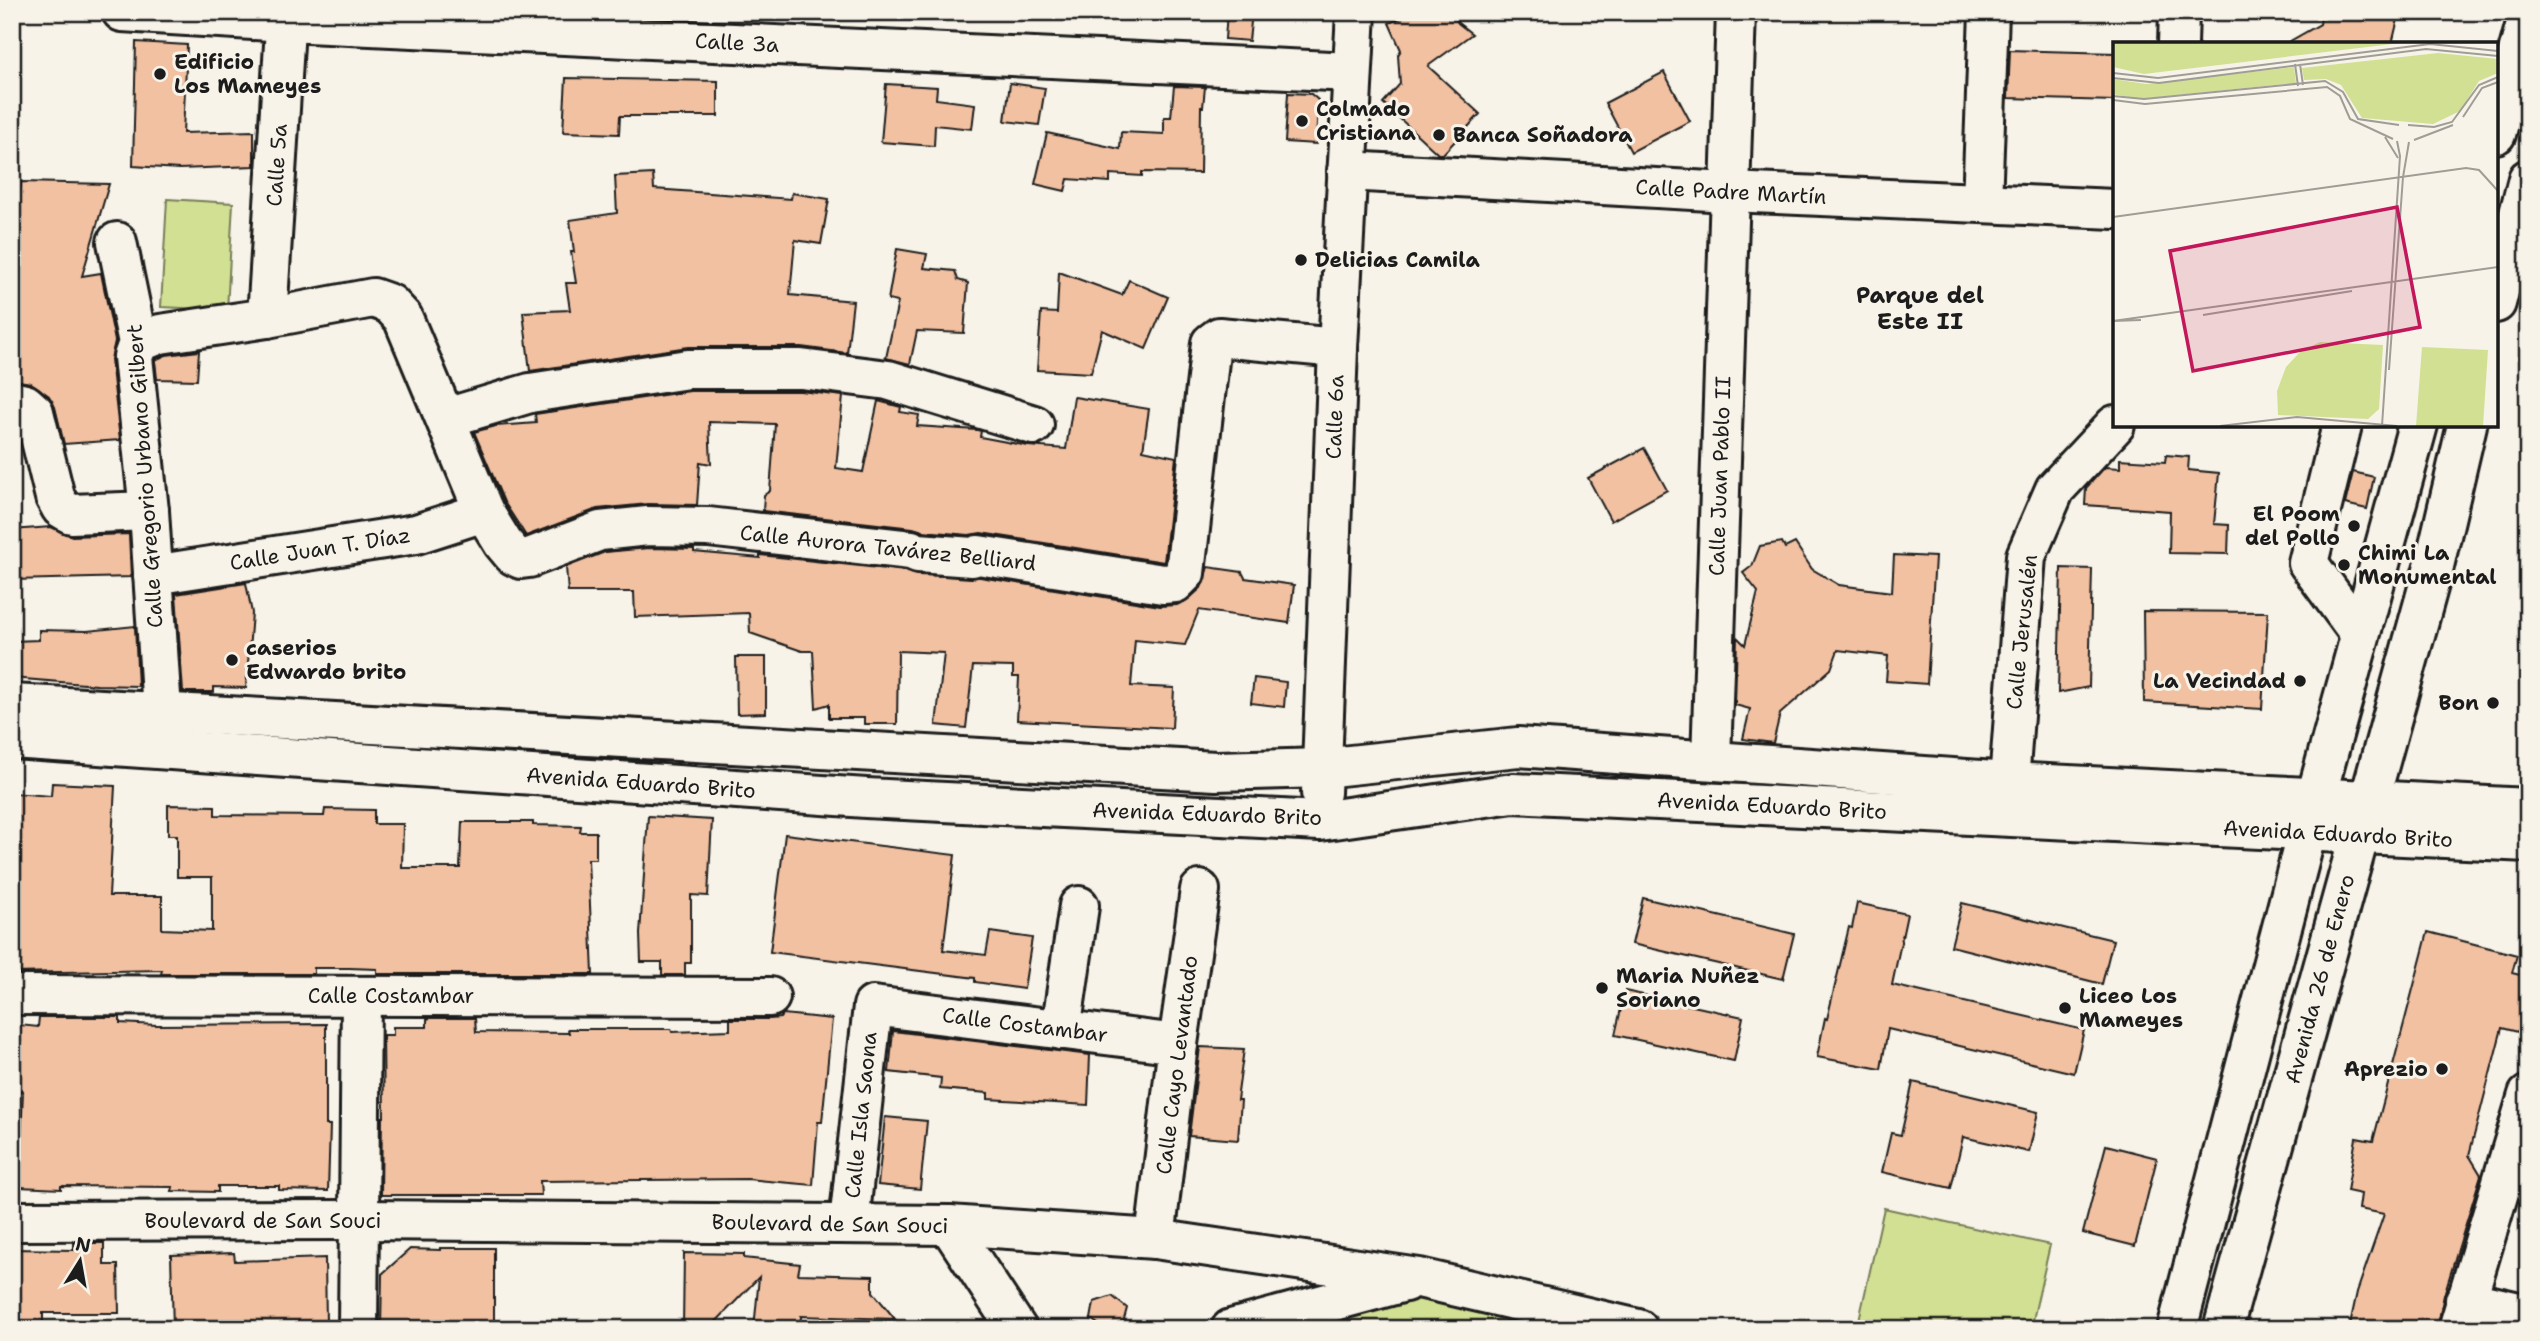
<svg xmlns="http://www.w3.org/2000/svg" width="2540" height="1341" viewBox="0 0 2540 1341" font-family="'Shantell Sans',sans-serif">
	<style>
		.green { fill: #d2e094; stroke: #777e58; stroke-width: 2 }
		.building { fill: #f2c1a2; stroke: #1c1c1c; stroke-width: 2 }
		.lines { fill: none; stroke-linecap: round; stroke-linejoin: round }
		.minor-casing { stroke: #1c1c1c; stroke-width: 44 }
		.minor { stroke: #f7f3e8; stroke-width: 38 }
		.poi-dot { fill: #1c1c1c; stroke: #f7f3e8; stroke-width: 2.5 }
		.labels { text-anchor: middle; stroke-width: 6; stroke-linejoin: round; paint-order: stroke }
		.street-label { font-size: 21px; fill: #1c1c1c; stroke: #f7f3e8 }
		.poi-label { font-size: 21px; font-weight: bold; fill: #1c1c1c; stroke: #f7f3e8; text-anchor: start }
		.neighbourhood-label { font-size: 23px; font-weight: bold; fill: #1c1c1c; stroke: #f7f3e8 }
		.inset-road { fill: none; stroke: #9f9d96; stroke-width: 2 }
		.view { fill: #c2185b; fill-opacity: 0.15; stroke: #c2185b; stroke-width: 3.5 }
		.inset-edge { fill: none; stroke: #1c1c1c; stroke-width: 3.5 }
	</style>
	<rect width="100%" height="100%" fill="#f7f3e8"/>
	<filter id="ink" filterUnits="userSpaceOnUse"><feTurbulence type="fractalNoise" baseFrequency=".0143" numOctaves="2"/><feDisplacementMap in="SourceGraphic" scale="14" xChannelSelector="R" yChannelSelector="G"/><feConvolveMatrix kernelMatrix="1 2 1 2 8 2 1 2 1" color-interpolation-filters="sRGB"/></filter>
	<g filter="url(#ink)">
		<g class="green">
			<polygon points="167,199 233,203 227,310 161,307"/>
			<polygon points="1884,1208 2050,1245 2031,1329 1857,1329"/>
			<polygon points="1426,1293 1575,1329 1287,1329"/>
		</g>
		<g class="building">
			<polygon points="1227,12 1252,12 1249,41 1225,39"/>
			<polygon points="1415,12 1453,12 1458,23 1472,34 1428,66 1480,114 1443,154 1438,154 1383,103 1400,84 1398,55 1401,50 1389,23"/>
			<polygon points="2322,12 2387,12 2399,15 2392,44 2285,44 2320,24"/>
			<polygon points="136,42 187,45 183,133 254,131 254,166 179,169 133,166"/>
			<polygon points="2010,50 2115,53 2115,101 2008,98"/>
			<polygon points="1664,72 1690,121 1631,152 1605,103"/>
			<polygon points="566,78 718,81 718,116 620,116 619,134 563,132"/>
			<polygon points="1010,83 1045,88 1039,125 1005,121"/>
			<polygon points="886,84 937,87 936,99 975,104 972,129 935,125 934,146 881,142"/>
			<polygon points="1174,86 1205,87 1203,107 1201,107 1200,173 1142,172 1142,176 1110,174 1110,182 1068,179 1065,191 1035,184 1047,133 1120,149 1121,132 1164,134 1164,117 1171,117"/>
			<polygon points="1288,93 1311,94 1318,100 1316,144 1285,142"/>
			<polygon points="653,174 654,189 791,199 792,193 829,199 821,244 795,240 790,295 853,301 847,353 801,347 688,347 530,371 523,312 570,310 566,283 576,283 571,252 574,252 570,220 617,213 615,176"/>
			<polygon points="21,182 109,184 82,276 101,273 115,341 111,359 120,440 64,444 55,407 49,396 31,383 12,380 12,267"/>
			<polygon points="897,249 927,254 924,268 955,271 958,280 968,283 964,333 917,331 910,364 886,358 898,302 888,300"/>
			<polygon points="1059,272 1122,295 1129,280 1168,297 1146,349 1102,330 1091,373 1037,370 1041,312 1057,313"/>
			<polygon points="199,351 197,380 157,379 155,360 166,355"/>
			<polygon points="690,391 800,391 843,396 836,468 863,472 878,401 901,407 900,412 919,415 917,426 977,430 981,431 980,437 1028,446 1066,449 1074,397 1149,409 1143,450 1176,457 1164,562 981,533 969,535 923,531 913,528 763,511 764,495 770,491 775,424 709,422 711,464 700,462 697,505 648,504 597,509 526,536 504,502 474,432 496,426 536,423 535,414"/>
			<polygon points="1644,448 1667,490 1611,521 1588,478"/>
			<polygon points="2166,455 2189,457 2188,470 2219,473 2214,524 2229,525 2228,554 2169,553 2170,511 2085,505 2086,488 2105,467 2120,468 2120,459 2165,462"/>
			<polygon points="2353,472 2374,477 2367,509 2345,504"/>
			<polygon points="51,527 72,536 129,534 131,577 12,580 12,530"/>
			<polygon points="1782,542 1785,548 1795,543 1812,569 1839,585 1892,592 1894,555 1935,557 1927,684 1886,681 1888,656 1838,650 1831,669 1780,714 1773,743 1743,739 1750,709 1735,705 1737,637 1745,645 1758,592 1743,573 1752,566 1760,546"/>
			<polygon points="649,548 694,549 694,552 760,558 760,555 905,571 916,575 980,577 1160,606 1177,605 1190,598 1201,588 1208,567 1242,572 1245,578 1294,585 1289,623 1199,610 1185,645 1135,640 1131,686 1174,688 1172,728 1017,720 1019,677 1013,677 1013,667 973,666 966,728 936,725 944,653 898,651 897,724 864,724 864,718 829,718 829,704 816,708 813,651 802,651 750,633 749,613 635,617 634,592 568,592 566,567 605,552"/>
			<polygon points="2061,568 2092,569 2089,687 2058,693"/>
			<polygon points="246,583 252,613 246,688 214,687 214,692 183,692 176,594"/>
			<polygon points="2143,611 2268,612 2262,709 2144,702"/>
			<polygon points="135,626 138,686 97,685 12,678 12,641 39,640 39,630 87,631"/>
			<polygon points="736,657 766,657 766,713 737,714"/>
			<polygon points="1254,678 1286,682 1284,707 1251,703"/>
			<polygon points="52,783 115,786 109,896 162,896 162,929 212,931 212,877 177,877 177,835 168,835 168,805 215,806 215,815 324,816 325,809 374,810 374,824 403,824 402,868 460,868 462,822 533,822 533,825 581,826 580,832 596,832 596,859 588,859 593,974 377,974 377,969 349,968 314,968 314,974 161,974 162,970 12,973 12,793 51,796"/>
			<polygon points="648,816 712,820 708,896 691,895 691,963 685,963 685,975 662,975 662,962 641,962 640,934"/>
			<polygon points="785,834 955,855 943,950 986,955 990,932 1032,938 1024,989 975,982 975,978 770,952"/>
			<polygon points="1643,898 1794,934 1783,979 1632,944"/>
			<polygon points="1857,903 1907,914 1892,985 2084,1030 2074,1073 1888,1029 1881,1069 1817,1057 1825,1018 1827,1019 1849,927 1852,928"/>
			<polygon points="1962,903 2113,940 2102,984 1951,946"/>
			<polygon points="2428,932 2517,955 2512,973 2528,977 2528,996 2518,1032 2502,1028 2469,1155 2481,1175 2444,1295 2437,1329 2349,1329 2357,1292 2384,1214 2359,1209 2361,1194 2347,1191 2356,1138 2373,1141"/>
			<polygon points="1625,991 1743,1017 1734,1061 1615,1035"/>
			<polygon points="783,1014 832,1019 822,1122 818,1122 813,1185 747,1179 540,1181 541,1195 381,1195 382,1117 384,1117 383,1035 393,1035 393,1027 427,1027 427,1019 430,1018 475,1018 476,1032 569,1033 568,1029 671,1029 672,1032 730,1030 730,1019 770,1019 780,1018"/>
			<polygon points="39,1017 120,1017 120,1023 157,1025 326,1024 326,1125 330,1125 328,1191 279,1190 279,1186 218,1186 218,1192 172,1191 173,1187 61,1186 61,1189 19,1187 23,1091 15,1090 20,1025 38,1027"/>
			<polygon points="893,1031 1090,1055 1088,1105 988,1099 988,1093 940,1089 941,1078 889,1072"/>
			<polygon points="1200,1047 1244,1049 1237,1100 1241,1100 1238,1140 1189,1136"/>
			<polygon points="1913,1082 2038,1112 2029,1152 1963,1137 1951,1188 1882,1172 1891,1133 1901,1135"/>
			<polygon points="885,1117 927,1121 920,1189 878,1185"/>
			<polygon points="2106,1145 2157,1158 2135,1246 2083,1233"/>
			<polygon points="74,1243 104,1243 104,1265 118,1265 119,1313 43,1313 43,1329 12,1329 12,1249 74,1250"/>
			<polygon points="440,1248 494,1248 494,1325 435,1324 435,1329 381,1329 382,1274 410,1249 440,1250"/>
			<polygon points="234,1253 235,1261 325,1258 326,1324 173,1329 171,1255"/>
			<polygon points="684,1253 744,1254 744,1258 800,1264 798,1274 873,1276 873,1292 895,1319 801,1316 800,1329 754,1329 759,1277 709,1329 683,1329"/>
			<polygon points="1112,1296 1127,1308 1123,1323 1105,1329 1091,1319 1094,1302"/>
		</g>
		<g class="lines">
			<defs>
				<g id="minor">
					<polyline points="122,12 286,22 1352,72"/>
					<polyline points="2178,44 2179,12"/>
					<polyline points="2496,134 2528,16"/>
					<polyline points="1347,171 1729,192 2115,209"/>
					<polyline points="1982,203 1989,12"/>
					<polyline points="117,242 138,343 133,357 149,511 162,711"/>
					<polyline points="2496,303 2528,179"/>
					<polyline points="267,318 286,12"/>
					<polyline points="138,343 160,334 267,318 373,298 390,304 403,318 484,512 503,543 513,555 521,559 529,558 600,531 648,526 708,527 911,550 918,553 972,557 978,555 1163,584 1175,583 1185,573 1211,343 1219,337 1338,348"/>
					<polyline points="12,401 25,404 34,412 55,497 61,508 71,514 149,511"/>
					<polyline points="446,418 530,393 688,369 801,369 888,380 1034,425"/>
					<polyline points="2342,425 2308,563 2360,634"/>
					<polyline points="153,575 416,534 484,512"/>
					<polyline points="12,704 1216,771 1322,768 1518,747 2009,782 2528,808"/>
					<polyline points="12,739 866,798 1320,821 1513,793 2528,842"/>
					<polyline points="1711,760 1736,12"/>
					<polyline points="2009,782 2026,556 2055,489 2115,425"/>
					<polyline points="1321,793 1338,348 1356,12"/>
					<polyline points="12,995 770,997"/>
					<polyline points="1061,1030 1079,906"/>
					<polyline points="12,1221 358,1220 949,1225 1155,1239 1419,1278 1638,1329"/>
					<polyline points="849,1223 873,1006 1178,1044"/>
					<polyline points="949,1225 1017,1329"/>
					<polyline points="1155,1239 1178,1044 1200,890"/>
					<polyline points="2465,1300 2528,1314"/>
					<polyline points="358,1329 361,996"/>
					<polyline points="1231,1329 1405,1282"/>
					<polyline points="2177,1329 2316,797 2418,425"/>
					<polyline points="2223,1329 2434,566 2467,425"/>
					<polyline points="2458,1329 2528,1095"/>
				</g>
			</defs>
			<use href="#minor" class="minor-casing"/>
			<use href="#minor" class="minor"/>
		</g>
	</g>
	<g class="poi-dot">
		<circle cx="160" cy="74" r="7"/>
		<circle cx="1302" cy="121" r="7"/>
		<circle cx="1439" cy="135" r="7"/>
		<circle cx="1301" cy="260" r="7"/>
		<circle cx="2354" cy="526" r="7"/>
		<circle cx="2344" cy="565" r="7"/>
		<circle cx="232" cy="660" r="7"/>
		<circle cx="2300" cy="681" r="7"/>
		<circle cx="2493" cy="703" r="7"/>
		<circle cx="1602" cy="988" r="7"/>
		<circle cx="2065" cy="1008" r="7"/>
		<circle cx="2442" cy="1069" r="7"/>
	</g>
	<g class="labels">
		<g class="street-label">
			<text transform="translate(737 43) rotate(3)" y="7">Calle 3a</text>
			<text transform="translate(277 165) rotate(-86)" y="7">Calle 5a</text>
			<text transform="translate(1731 192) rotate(3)" y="7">Calle Padre Martín</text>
			<text transform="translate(1335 417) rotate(-88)" y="7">Calle 6a</text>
			<text transform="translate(145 476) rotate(-94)" y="7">Calle Gregorio Urbano Gilbert</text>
			<text transform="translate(1720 476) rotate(-88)" y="7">Calle Juan Pablo II</text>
			<text transform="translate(888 548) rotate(6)" y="7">Calle Aurora Tavárez Belliard</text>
			<text transform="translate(320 549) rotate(-9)" y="7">Calle Juan T. Díaz</text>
			<text transform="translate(2022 632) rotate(-84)" y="7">Calle Jerusalén</text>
			<text transform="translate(641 783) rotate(4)" y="7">Avenida Eduardo Brito</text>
			<text transform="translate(1772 806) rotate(3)" y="7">Avenida Eduardo Brito</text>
			<text transform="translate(1207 814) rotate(2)" y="7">Avenida Eduardo Brito</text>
			<text transform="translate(2338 834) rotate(3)" y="7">Avenida Eduardo Brito</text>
			<text transform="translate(2320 979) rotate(-75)" y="7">Avenida 26 de Enero</text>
			<text x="391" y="1003">Calle Costambar</text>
			<text transform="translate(1025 1025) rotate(7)" y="7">Calle Costambar</text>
			<text transform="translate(1177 1065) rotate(-83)" y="7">Calle Cayo Levantado</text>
			<text transform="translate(861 1115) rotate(-84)" y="7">Calle Isla Saona</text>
			<text x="263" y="1228">Boulevard de San Souci</text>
			<text transform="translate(830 1224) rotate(1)" y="7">Boulevard de San Souci</text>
		</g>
		<g class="poi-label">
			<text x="174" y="69">Edificio<tspan x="174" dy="24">Los Mameyes</tspan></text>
			<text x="1316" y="116">Colmado<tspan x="1316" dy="24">Cristiana</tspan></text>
			<text x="1453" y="142">Banca Soñadora</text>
			<text x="1315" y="267">Delicias Camila</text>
			<text x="2340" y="521" text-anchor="end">El Poom<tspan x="2340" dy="24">del Pollo</tspan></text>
			<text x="2358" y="560">Chimi La<tspan x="2358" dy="24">Monumental</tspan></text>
			<text x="246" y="655">caserios<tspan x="246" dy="24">Edwardo brito</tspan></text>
			<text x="2286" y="688" text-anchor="end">La Vecindad</text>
			<text x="2479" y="710" text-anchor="end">Bon</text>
			<text x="1616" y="983">Maria Nuñez<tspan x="1616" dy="24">Soriano</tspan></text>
			<text x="2079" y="1003">Liceo Los<tspan x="2079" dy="24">Mameyes</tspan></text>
			<text x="2428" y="1076" text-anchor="end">Aprezio</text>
		</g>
		<g class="neighbourhood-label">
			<text x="1920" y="303">Parque del<tspan x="1920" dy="26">Este II</tspan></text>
		</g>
	</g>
	<g transform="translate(2113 42)">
		<rect width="385" height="385" fill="#f7f3e8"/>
		<path d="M0,1H288L31,32L0,25ZM325,11L385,17V31L366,39L347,69L320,82L249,76L228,43L213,37L191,38L189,26ZM181,25L183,41L25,57L0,52V37L33,42ZM207,300L270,303L266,367L255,377L165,373L164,349L173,325L188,309ZM309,305L375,308L370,384H303Z" fill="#d2e094"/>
		<path class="inset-road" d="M182,22L185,44M187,22L190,43M0,31L45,36L317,2L385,9M0,36L46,41L313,7L385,14M0,54L31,57L212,39L230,50L245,77L286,83M0,58L32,62L214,45L227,54L237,77L280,97M350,75L369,46L385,40M295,83L321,85L339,80L366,43L385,35M272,95L285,116M301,98L340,83M0,175L353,126L366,128L385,149M90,273L239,249M0,279L385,225M0,279L28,278M276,328L290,135L296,100M107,384L184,375L284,384M269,384L287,114L284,99"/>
		<path class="view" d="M284,165L307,285L80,329L57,209Z"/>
		<rect width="385" height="385" class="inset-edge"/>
	</g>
	<rect width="2540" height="1341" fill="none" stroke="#f7f3e8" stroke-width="42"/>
	<rect x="21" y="21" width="2498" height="1299" fill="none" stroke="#1c1c1c" stroke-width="2.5" filter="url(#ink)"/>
	<g transform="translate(80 1261) rotate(11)" stroke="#f7f3e8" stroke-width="5" paint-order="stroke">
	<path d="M0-5L12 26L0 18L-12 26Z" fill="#1c1c1c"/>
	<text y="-10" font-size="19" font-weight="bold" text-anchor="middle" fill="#1c1c1c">N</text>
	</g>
</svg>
